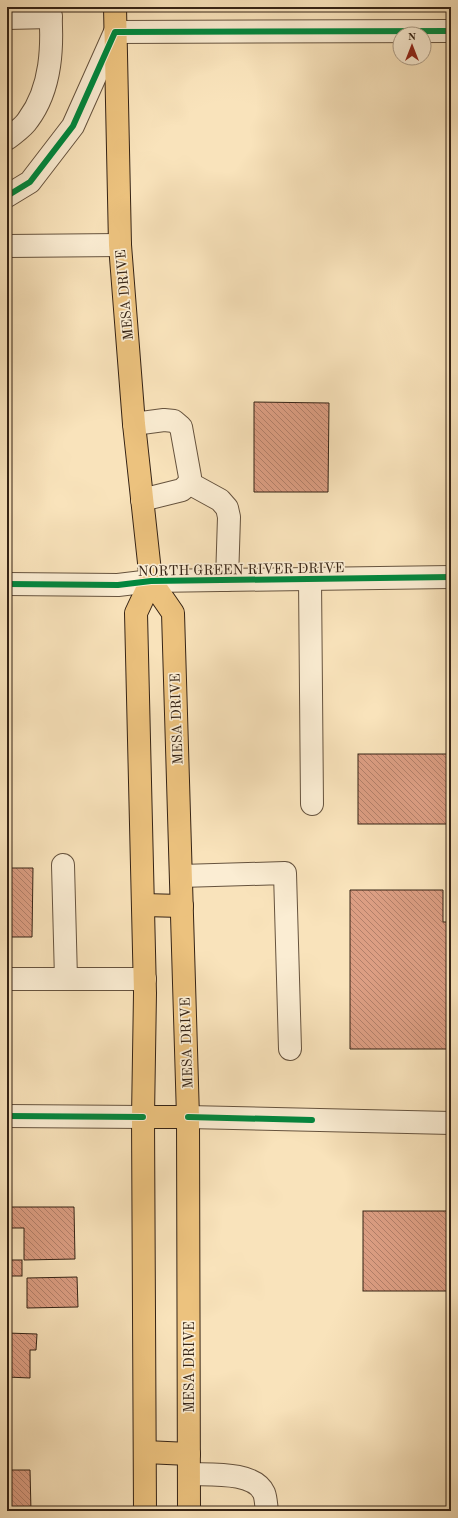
<svg xmlns="http://www.w3.org/2000/svg" width="458" height="1518" viewBox="0 0 458 1518" font-family="'Old Standard TT',serif">
	<style>
		.building { fill: url(#building-back-hatch); stroke: #352315 }
		.lines { fill: none; stroke-linecap: round; stroke-linejoin: round }
		.minor-casing { stroke: #66533e; stroke-width: 24 }
		.major-casing { stroke: #352315; stroke-width: 24 }
		.minor { stroke: #fbedd3; stroke-width: 22 }
		.major { stroke: #ecc27e; stroke-width: 22 }
		.cycleway-casing { stroke: #fbedd3; stroke-width: 8 }
		.cycleway { stroke: #00873e; stroke-width: 6 }
		.labels { text-anchor: middle; stroke-width: 3.5; stroke-linejoin: round; paint-order: stroke }
		.street-label { font-size: 14px; fill: #352315; stroke: #fbedd3 }
	</style>
	<defs>
		<pattern id="building-back-hatch" width="6" height="6" patternUnits="userSpaceOnUse"><rect width="6" height="6" fill="#dc9e83"/><path d="M-1 5l2 2M0 0l6 6M5-1l2 2" fill="none" stroke="#b3806a"/></pattern>
	</defs>
	<rect width="100%" height="100%" fill="#f9e3bb"/>
	<filter id="stains"><feTurbulence type="fractalNoise" baseFrequency=".005" numOctaves="4"/><feColorMatrix values="0 0 0 0 .2 0 0 0 0 .09 0 0 0 0 .02 0 0 0 .5 -.17"/></filter>
	<radialGradient id="worn" r=".72"><stop offset=".6" stop-color="#630" stop-opacity="0"/><stop offset="1" stop-color="#630" stop-opacity=".3"/></radialGradient>
	<g class="building">
		<polygon points="254,402 329,403 328,492 254,492"/>
		<rect x="358" y="754" width="93" height="70"/>
		<polygon points="7,868 33,868 32,937 7,937"/>
		<polygon points="350,890 443,890 443,922 451,922 451,1049 350,1049"/>
		<polygon points="7,1207 74,1207 75,1259 24,1260 24,1228 7,1228"/>
		<rect x="363" y="1211" width="88" height="80"/>
		<rect x="7" y="1260" width="15" height="16"/>
		<polygon points="77,1277 78,1307 27,1308 27,1278"/>
		<polygon points="7,1333 37,1334 36,1350 30,1350 30,1378 7,1377"/>
		<polygon points="7,1470 30,1470 31,1511 7,1511"/>
	</g>
	<g class="lines">
		<defs>
			<g id="minor">
				<polyline points="7,18 51,17"/>
				<path d="M7,139C14,133 23,128 28,120C52,88 53,45 50,7"/>
				<polyline points="7,196 30,182 73,126 115,32 451,31"/>
				<polyline points="7,246 120,245"/>
				<polyline points="134,424 164,420 174,421 181,427 190,477 189,483 182,490 142,500"/>
				<polyline points="189,483 220,500 227,508 229,517 227,580"/>
				<polyline points="310,579 312,804"/>
				<polyline points="7,584 118,585 151,581 451,577"/>
				<polyline points="63,865 66,979"/>
				<polyline points="181,876 285,873 290,1049"/>
				<polyline points="7,979 145,979"/>
				<polyline points="7,1116 143,1117"/>
				<polyline points="188,1117 451,1123"/>
				<path d="M189,1474C210,1475 254,1471 264,1493C266,1498 266,1505 267,1511"/>
			</g>
			<g id="major">
				<polyline points="115,7 120,245 134,424 151,581 173,613 188,1117 189,1511"/>
				<polyline points="143,905 182,906"/>
				<polyline points="143,1117 188,1117"/>
				<polyline points="145,1452 189,1454"/>
				<polyline points="145,1511 143,1117 145,993 136,613 151,581"/>
			</g>
		</defs>
		<use href="#minor" class="minor-casing"/>
		<use href="#major" class="major-casing"/>
		<use href="#minor" class="minor"/>
		<use href="#major" class="major"/>
		<defs>
			<g id="cycleway">
				<polyline points="7,196 30,182 73,126 115,32 451,31"/>
				<polyline points="7,584 118,585 151,581 451,577"/>
				<polyline points="7,1116 143,1117"/>
				<polyline points="188,1117 312,1120"/>
			</g>
		</defs>
		<use href="#cycleway" class="cycleway-casing"/>
		<use href="#cycleway" class="cycleway"/>
	</g>
	<g class="labels">
		<g class="street-label">
			<text transform="translate(124 295) rotate(-95)" y="5">MESA DRIVE</text>
			<text transform="translate(241 569) rotate(-1)" y="5">NORTH GREEN RIVER DRIVE</text>
			<text transform="translate(176 719) rotate(-92)" y="5">MESA DRIVE</text>
			<text transform="translate(186 1043) rotate(-92)" y="5">MESA DRIVE</text>
			<text transform="translate(189 1367) rotate(-90)" y="5">MESA DRIVE</text>
		</g>
	</g>
	<rect width="458" height="1518" fill="none" stroke="#f9e3bb" stroke-width="24"/>
	<rect x="8" y="8" width="442" height="1502" fill="none" stroke="#352315" stroke-width="2"/>
	<rect x="12" y="12" width="434" height="1494" fill="none" stroke="#352315"/>
	<g transform="translate(412 46)"><circle r="19" fill="#fbedd3" stroke="#ac9c87"/>
	<path d="M0-3L7 15L0 10L-7 15Z" fill="#8f2418"/>
	<text y="-6" font-size="11" font-weight="bold" text-anchor="middle" fill="#352315">N</text>
	</g>
	<rect width="100%" height="100%" filter="url(#stains)"/>
	<rect width="100%" height="100%" fill="url(#worn)"/>
</svg>
